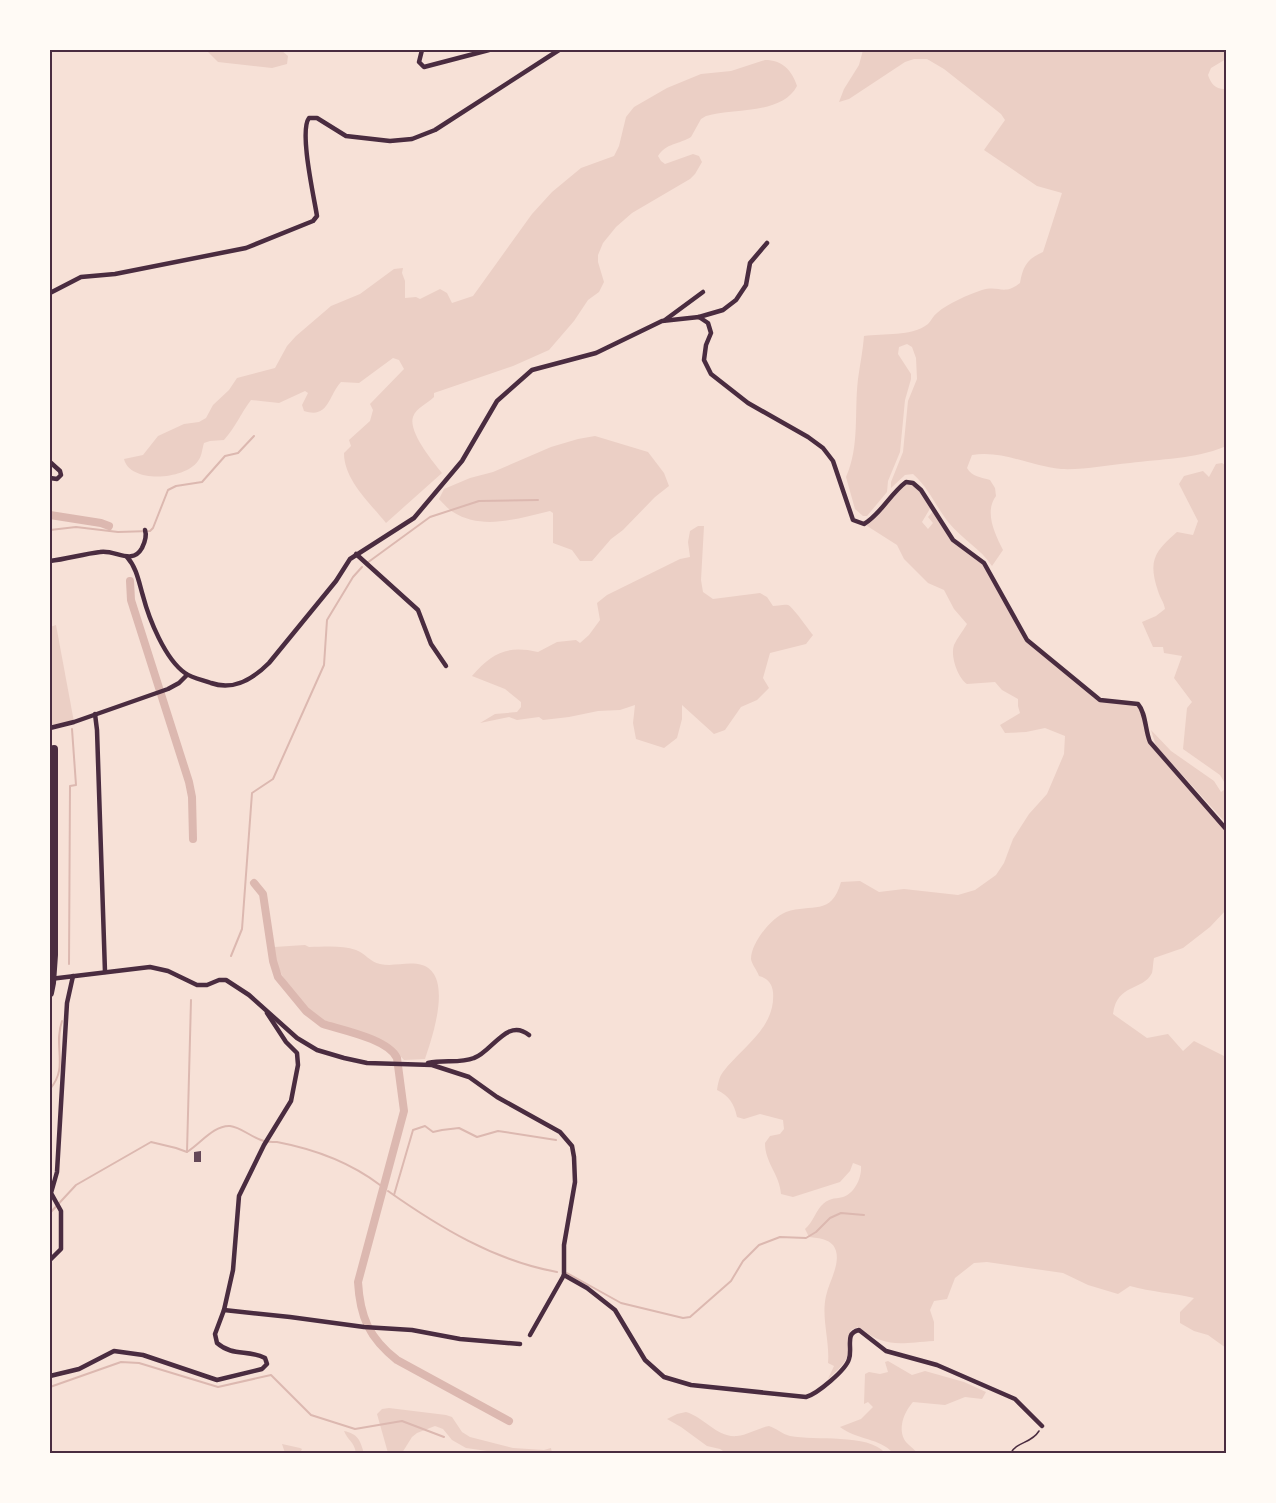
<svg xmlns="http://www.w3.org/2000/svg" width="1276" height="1503" viewBox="0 0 1276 1503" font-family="Raleway,sans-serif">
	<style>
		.green { fill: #ebcfc5 }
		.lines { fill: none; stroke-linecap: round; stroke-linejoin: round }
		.stream { stroke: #dcb8b0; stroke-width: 2 }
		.canal { stroke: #dcb8b0; stroke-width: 8 }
		.building { fill: #644757 }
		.path { stroke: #4a2c40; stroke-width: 1.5 }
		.minor { stroke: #4a2c40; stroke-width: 4.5 }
		.primary { stroke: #4a2c40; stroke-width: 8 }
		.neatline { fill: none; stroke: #4a2c40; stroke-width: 2 }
	</style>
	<rect width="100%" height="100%" fill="#f7e1d7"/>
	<g class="green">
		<polygon points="206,50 281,50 288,56 287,64 272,68 218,62"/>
		<path d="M863,50H1226V59L1211,68L1208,75C1211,84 1216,90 1226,89V448L1224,447C1195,459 1160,459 1130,463C1107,465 1084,470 1061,469C1030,466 1003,450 972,455L967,468C972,477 981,477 990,480L995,488L996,496C984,512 995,534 1003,550L992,566C981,549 962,539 949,523C936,507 929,488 913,474L905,475L891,488V482L903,452L908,401L917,379L916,358L912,347L907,344L899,347L898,354L911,374V379L905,400L900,452L888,481L887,492L867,516H863L855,509L846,477C860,446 854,412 858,379C860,364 863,350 864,336C884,333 911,337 928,324C931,321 933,316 937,313C948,303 968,295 982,290C1000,285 1003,296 1020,283C1023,266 1027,259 1043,252L1062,193L1037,186L984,150L1005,120L1001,114L944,69L927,59H914L905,62L849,99L839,102L844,89L859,65Z"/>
		<path d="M765,60C782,60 792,70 797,86C782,115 733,108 706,116L701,119L691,137C680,144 666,143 658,156L661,161L665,164L693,154L699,156L702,162L695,174L690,179L632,213L616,227L603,243L598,255V262L604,282L599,292L588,300L574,321L549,350L513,366L434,393V397C427,404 416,408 413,417C408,432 433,462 442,473L386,523C370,503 344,480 344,453L351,446L349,440L370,421L373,410L370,404L404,369L399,360L393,358L359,383L341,382C328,396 329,419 304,411L302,405L308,393L305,391L279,403L251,400C241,413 235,428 224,440L210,441L204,443C202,449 202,456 198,461C185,480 130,484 124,459L143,455L158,436L184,424L199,422L206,418L213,405L229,390L237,378L275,368L287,346L296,336L331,306L360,294L394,269L403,268L402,273L405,281V298L416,297L420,299L440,289L447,293L452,303L473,296L532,214L552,192L581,168L614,156L619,146L626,117L634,107L667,88L701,74L731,71Z"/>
		<path d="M595,436L648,452L664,473L669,486L655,497L623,530L611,539L592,561H580L572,550L553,543V513L550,511C519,518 483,531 453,512C448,509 443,503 439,499L444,489L470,478L493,472L551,447L578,439Z"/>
		<path d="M1222,463L1226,466V785L1220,775L1183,749L1187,708L1192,702L1174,678L1182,656L1164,653L1163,647H1153L1142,622L1156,616L1165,609C1164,602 1160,598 1158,591C1148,561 1154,552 1177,532L1193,535L1198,521L1179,484L1184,476L1203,471L1209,477L1216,464Z"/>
		<path d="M906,482L913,483L931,507L922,522L928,529L933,523L928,517L934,510L953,540L959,541L984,563L1024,637L1065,669L1094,698L1135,704L1141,710L1147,736L1226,829V910L1210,927L1183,948L1154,958C1153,962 1153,969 1152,973C1143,991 1117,983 1113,1014L1147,1038L1168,1034L1183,1051L1194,1041L1226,1057V1348L1208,1335L1194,1331L1180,1323V1312L1194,1298C1173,1293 1151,1292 1130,1286L1118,1294L1088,1285L1063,1273L987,1262L974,1263L955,1278L947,1299L934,1301L930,1310L934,1322V1341C900,1343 887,1349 858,1327L851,1330L849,1335C851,1359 845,1363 828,1379L834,1366L828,1363C830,1341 821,1318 826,1296C829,1282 840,1265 836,1251C833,1239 819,1238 809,1237L805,1229C813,1222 815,1213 821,1206C828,1198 834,1199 843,1197C855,1193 862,1177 861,1166L853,1163L850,1171L840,1182L793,1197L781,1194C780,1175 765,1163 765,1143L770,1136L780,1134L784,1129L783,1120L760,1114L744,1119L737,1117C734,1103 729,1096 717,1090C718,1084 719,1077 723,1072C742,1047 776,1028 773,992C772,983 767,978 759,976C757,970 752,965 751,959C751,943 771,918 786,912C812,903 831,917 841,882L860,881L879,892L904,889L958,895L975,890L996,875L1004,863L1013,839L1029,814L1047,794L1064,754L1065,736L1045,728L1026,732L1005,733L1000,725L1020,713L1018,706V699L1002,690L995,682L967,684C958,678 950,656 954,645C957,638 963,631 967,624L954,609L944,590L928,583L904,559L897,545L864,524Z"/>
		<path d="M698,526H704L701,580L703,592L713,599L760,593L767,597L773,606C777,606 784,604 788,605C793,607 808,629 813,635L806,644L770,653L763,678L769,688L757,700L741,707L725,730L714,734L682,705V719L677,738L664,748L636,739L633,723L635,705L620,710L598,711L569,717L543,720L539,717L517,720L509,717L480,723L495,714L517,712L521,707V702L505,689L472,676C492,653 507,645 538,652L557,642L576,640L580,643L589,635L600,620L597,603L607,595L680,559L690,557L688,542L690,531Z"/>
		<polygon points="56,625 74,722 50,728 50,627"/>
		<polygon points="1151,730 1171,751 1214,781 1221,792 1224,790 1224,796 1226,798 1226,823 1156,746"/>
		<path d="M305,945L309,947C324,947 342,945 356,950C365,953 370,962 380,964C394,967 408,961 422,965C454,975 432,1038 425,1059L404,1060C381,1031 346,1037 317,1017C307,1011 300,999 292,990C282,977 275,964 274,947Z"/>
		<path d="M888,1361L912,1375L925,1371L964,1382L986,1392L982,1399L965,1397L945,1405L913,1402C905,1411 898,1426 904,1439C906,1444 914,1448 917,1453H893C880,1438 857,1440 840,1427L861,1419L873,1407L868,1402L864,1404L865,1374L869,1372L880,1374L888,1372L885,1362Z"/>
		<polygon points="389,1408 446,1415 452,1417 462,1432 470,1437 513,1448 544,1450 551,1448 552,1453 487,1453 487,1451 466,1448 452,1440 443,1429 435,1426 417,1433 412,1437 402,1453 388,1453 377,1414 382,1409"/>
		<path d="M686,1412C704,1417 717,1438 737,1436C748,1435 758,1428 769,1426C776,1428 782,1434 790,1436C815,1441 868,1433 885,1453H726L720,1449L707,1446L681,1427L667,1419L677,1414Z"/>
		<path d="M344,1431C358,1434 360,1440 364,1453H356C354,1441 348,1441 344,1431Z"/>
		<polygon points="282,1444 300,1448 302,1449 300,1453 285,1453"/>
	</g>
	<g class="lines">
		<g class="stream">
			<polyline points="50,530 76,527 118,532 150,531 153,528 168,490 176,486 202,482 225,456 238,453 254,436"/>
			<polyline points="367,563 430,517 479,501 538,500"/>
			<polyline points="231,956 242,929 252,793 273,779 324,665 327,620 353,577 362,567"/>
			<polyline points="69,964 70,786 76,785 72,729"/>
			<path d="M50,1089C69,1067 53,1047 62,1021"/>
			<polyline points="187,1152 191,1000"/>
			<path d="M388,1191C439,1227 495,1261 557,1272"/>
			<polyline points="394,1195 413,1130 425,1126 433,1132 442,1130 459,1128 477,1137 498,1131 556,1140"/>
			<path d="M50,1213L76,1185L151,1142L176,1148L187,1152C200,1144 214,1125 230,1126C241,1127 252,1138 264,1141C268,1142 273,1142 277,1142C314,1149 351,1163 380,1185"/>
			<polyline points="567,1273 621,1303 683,1318 690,1317 731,1281 743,1261 759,1245 780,1237 806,1238 816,1232 830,1218 841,1213 864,1215"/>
			<polyline points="50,1387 121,1362 139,1363 218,1387 271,1375 311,1415 355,1429 402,1421 444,1437"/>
		</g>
		<g class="canal">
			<polyline points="50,515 101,523 109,526"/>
			<polyline points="130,581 131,600 189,782 192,797 193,839"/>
			<path d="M254,883L263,894L273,961L278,977L306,1011L323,1024C342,1030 388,1039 397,1058L404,1111L358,1282C360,1317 369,1338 397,1360L509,1421"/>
		</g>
	</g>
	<polygon class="building" points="201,1151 201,1162 194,1162 194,1152"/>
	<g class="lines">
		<path class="path" d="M1010,1454C1017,1441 1031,1444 1039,1431"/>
		<g class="minor">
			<polyline points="422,50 419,62 424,67 489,50"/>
			<path d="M50,293L81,277L115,274L246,248L313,221L317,216C314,197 299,131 309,118H317L346,136L390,141L412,139L435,130L559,50"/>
			<polyline points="699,317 723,310 736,300 746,285 750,263 767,243"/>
			<polyline points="665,320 703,292"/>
			<polyline points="50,462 60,471 61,475 57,479 50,478"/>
			<polyline points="356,554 418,610 431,644 446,666"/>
			<path d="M127,557C137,568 139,583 143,596C149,619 165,659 185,673C192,678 203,680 211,683C234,691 253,679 269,663L336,581L350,559L414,518L462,461L497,401L532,370L596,353L662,321L699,317L708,323L711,333L706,345L704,360L711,374L748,403L808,437L823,448L833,461L853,520L864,524C881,514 890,494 906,482L913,483L921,490L953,540L984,563L1027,640L1100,700L1138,704C1146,713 1145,730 1150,742L1226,829"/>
			<path d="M50,561C67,559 83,554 100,552C115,549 132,566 142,548C145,542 147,536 145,530"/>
			<polyline points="95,714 97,730 105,972"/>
			<polyline points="50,728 74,722 168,689 179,683 187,675"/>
			<polyline points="50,979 150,967 168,971 197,985 207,985 219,980 226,980 249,995 297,1038 317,1050 344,1058 367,1063 432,1065 469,1077 497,1097 560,1132 572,1146 574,1157 575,1182 564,1245 564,1275"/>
			<path d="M428,1063C444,1059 459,1064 474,1058C492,1052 507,1017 529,1035"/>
			<polyline points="50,1260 61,1249 61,1211 51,1193 57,1172 67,1003 73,976"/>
			<path d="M564,1275L587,1288L615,1310L645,1360L664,1377L691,1385L806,1397C817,1394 846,1370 849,1359C853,1348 844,1333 859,1330L886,1351L937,1365L1015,1399L1042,1426"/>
			<polyline points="224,1310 290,1317 364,1327 412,1330 460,1339 520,1344"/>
			<polyline points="530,1335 564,1275"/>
			<path d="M50,1376L79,1369L114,1351L143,1355L217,1380L262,1369L267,1364L265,1358C248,1349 233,1357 217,1343L215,1334L224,1310L233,1270L239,1196L264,1145L291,1101L298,1065L297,1053L286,1042L267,1013"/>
		</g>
		<polyline class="primary" points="50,993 52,983 54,955 54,749"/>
	</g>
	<rect width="1276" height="1503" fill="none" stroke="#fffaf5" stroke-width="102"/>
	<rect x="51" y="51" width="1174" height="1401" class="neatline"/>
</svg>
